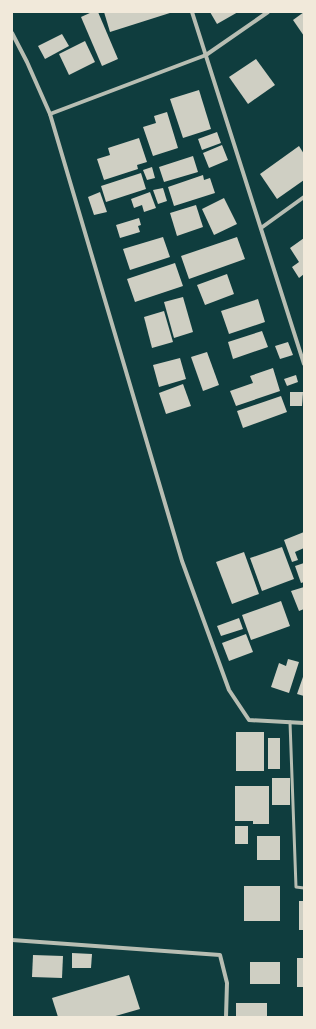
<svg xmlns="http://www.w3.org/2000/svg" width="316" height="1029" viewBox="0 0 316 1029" font-family="Jost,sans-serif">
	<style>
		.building { fill: #cfcfc3 }
		.lines { fill: none; stroke-linecap: round; stroke-linejoin: round }
		.service { stroke: #b8beb3; stroke-width: 3 }
		.minor { stroke: #b8beb3; stroke-width: 4 }
	</style>
	<rect width="100%" height="100%" fill="#0f3d3e"/>
	<g class="building">
		<polygon points="92,12 98,12 118,59 102,66 81,17"/>
		<polygon points="104,12 173,12 110,32"/>
		<polygon points="210,12 238,12 217,24"/>
		<polygon points="304,12 304,36 293,20"/>
		<polygon points="62,34 69,46 45,59 38,46"/>
		<polygon points="85,41 95,62 69,75 59,54"/>
		<polygon points="256,59 275,85 248,104 229,77"/>
		<polygon points="199,90 211,129 183,138 170,99"/>
		<polygon points="167,112 178,148 153,156 143,127 156,123 154,116"/>
		<polygon points="217,132 221,143 202,150 198,139"/>
		<polygon points="139,138 147,162 137,165 138,169 104,180 97,159 110,155 108,148"/>
		<polygon points="222,145 228,160 209,168 203,153"/>
		<polygon points="299,146 304,154 304,180 277,199 260,174"/>
		<polygon points="193,156 198,172 164,182 159,167"/>
		<polygon points="152,167 155,178 147,180 143,170"/>
		<polygon points="141,173 146,189 106,202 101,186"/>
		<polygon points="203,175 204,180 210,178 215,193 174,206 168,187"/>
		<polygon points="163,188 167,201 158,204 153,190"/>
		<polygon points="100,192 107,212 94,215 88,197"/>
		<polygon points="150,192 156,208 144,212 142,205 134,208 131,199"/>
		<polygon points="224,198 237,224 214,235 202,209"/>
		<polygon points="196,205 203,227 177,236 170,213"/>
		<polygon points="139,218 141,225 138,226 140,232 120,238 116,225"/>
		<polygon points="163,237 170,257 130,270 123,249"/>
		<polygon points="237,237 245,259 189,279 181,256"/>
		<polygon points="304,238 304,274 299,278 292,267 299,262 290,248"/>
		<polygon points="175,263 183,286 135,302 127,279"/>
		<polygon points="227,274 234,294 205,305 197,285"/>
		<polygon points="183,297 193,332 174,338 164,302"/>
		<polygon points="258,299 265,322 229,334 221,311"/>
		<polygon points="164,311 173,342 152,348 144,317"/>
		<polygon points="262,331 268,347 233,359 228,342"/>
		<polygon points="288,342 293,355 280,359 275,346"/>
		<polygon points="207,352 219,385 203,391 191,357"/>
		<polygon points="180,358 186,379 159,387 153,365"/>
		<polygon points="273,368 280,391 236,406 230,391 253,383 250,376"/>
		<polygon points="296,375 298,382 287,386 284,379"/>
		<polygon points="183,384 191,406 166,414 159,393"/>
		<polygon points="290,392 303,392 302,406 290,406"/>
		<polygon points="281,396 287,412 243,428 237,411"/>
		<polygon points="304,532 304,548 295,552 298,560 292,562 284,540"/>
		<polygon points="282,547 294,579 262,591 250,558"/>
		<polygon points="244,552 259,594 232,604 216,562"/>
		<polygon points="304,563 304,582 301,583 295,566"/>
		<polygon points="304,587 304,609 299,611 291,591"/>
		<polygon points="281,601 290,626 251,640 242,615"/>
		<polygon points="239,618 243,629 221,636 217,626"/>
		<polygon points="246,634 253,652 229,661 222,643"/>
		<polygon points="288,659 299,662 289,693 271,687 279,663 286,666"/>
		<polygon points="304,674 304,696 297,694"/>
		<rect x="236" y="732" width="28" height="39"/>
		<rect x="268" y="738" width="12" height="31"/>
		<rect x="272" y="778" width="18" height="27"/>
		<polygon points="235,786 269,786 269,824 253,824 253,821 235,821"/>
		<rect x="235" y="826" width="13" height="18"/>
		<rect x="257" y="836" width="23" height="24"/>
		<rect x="244" y="886" width="36" height="35"/>
		<rect x="299" y="901" width="5" height="29"/>
		<polygon points="72,953 92,954 91,968 72,968"/>
		<polygon points="33,955 63,956 62,978 32,977"/>
		<rect x="297" y="958" width="7" height="29"/>
		<rect x="250" y="962" width="30" height="22"/>
		<polygon points="129,975 140,1009 112,1017 58,1017 52,998"/>
		<rect x="236" y="1003" width="31" height="14"/>
	</g>
	<g class="lines">
		<polyline class="service" points="290,722 296,887 304,888"/>
		<g class="minor">
			<polyline points="192,12 304,364"/>
			<polyline points="12,33 27,62 50,114 182,561 229,690 249,720 304,723"/>
			<polyline points="50,114 206,55 268,12"/>
			<polyline points="261,228 304,197"/>
			<polyline points="12,940 220,955 227,983 226,1017"/>
		</g>
	</g>
	<rect width="316" height="1029" fill="none" stroke="#f1e9da" stroke-width="26"/>
</svg>
